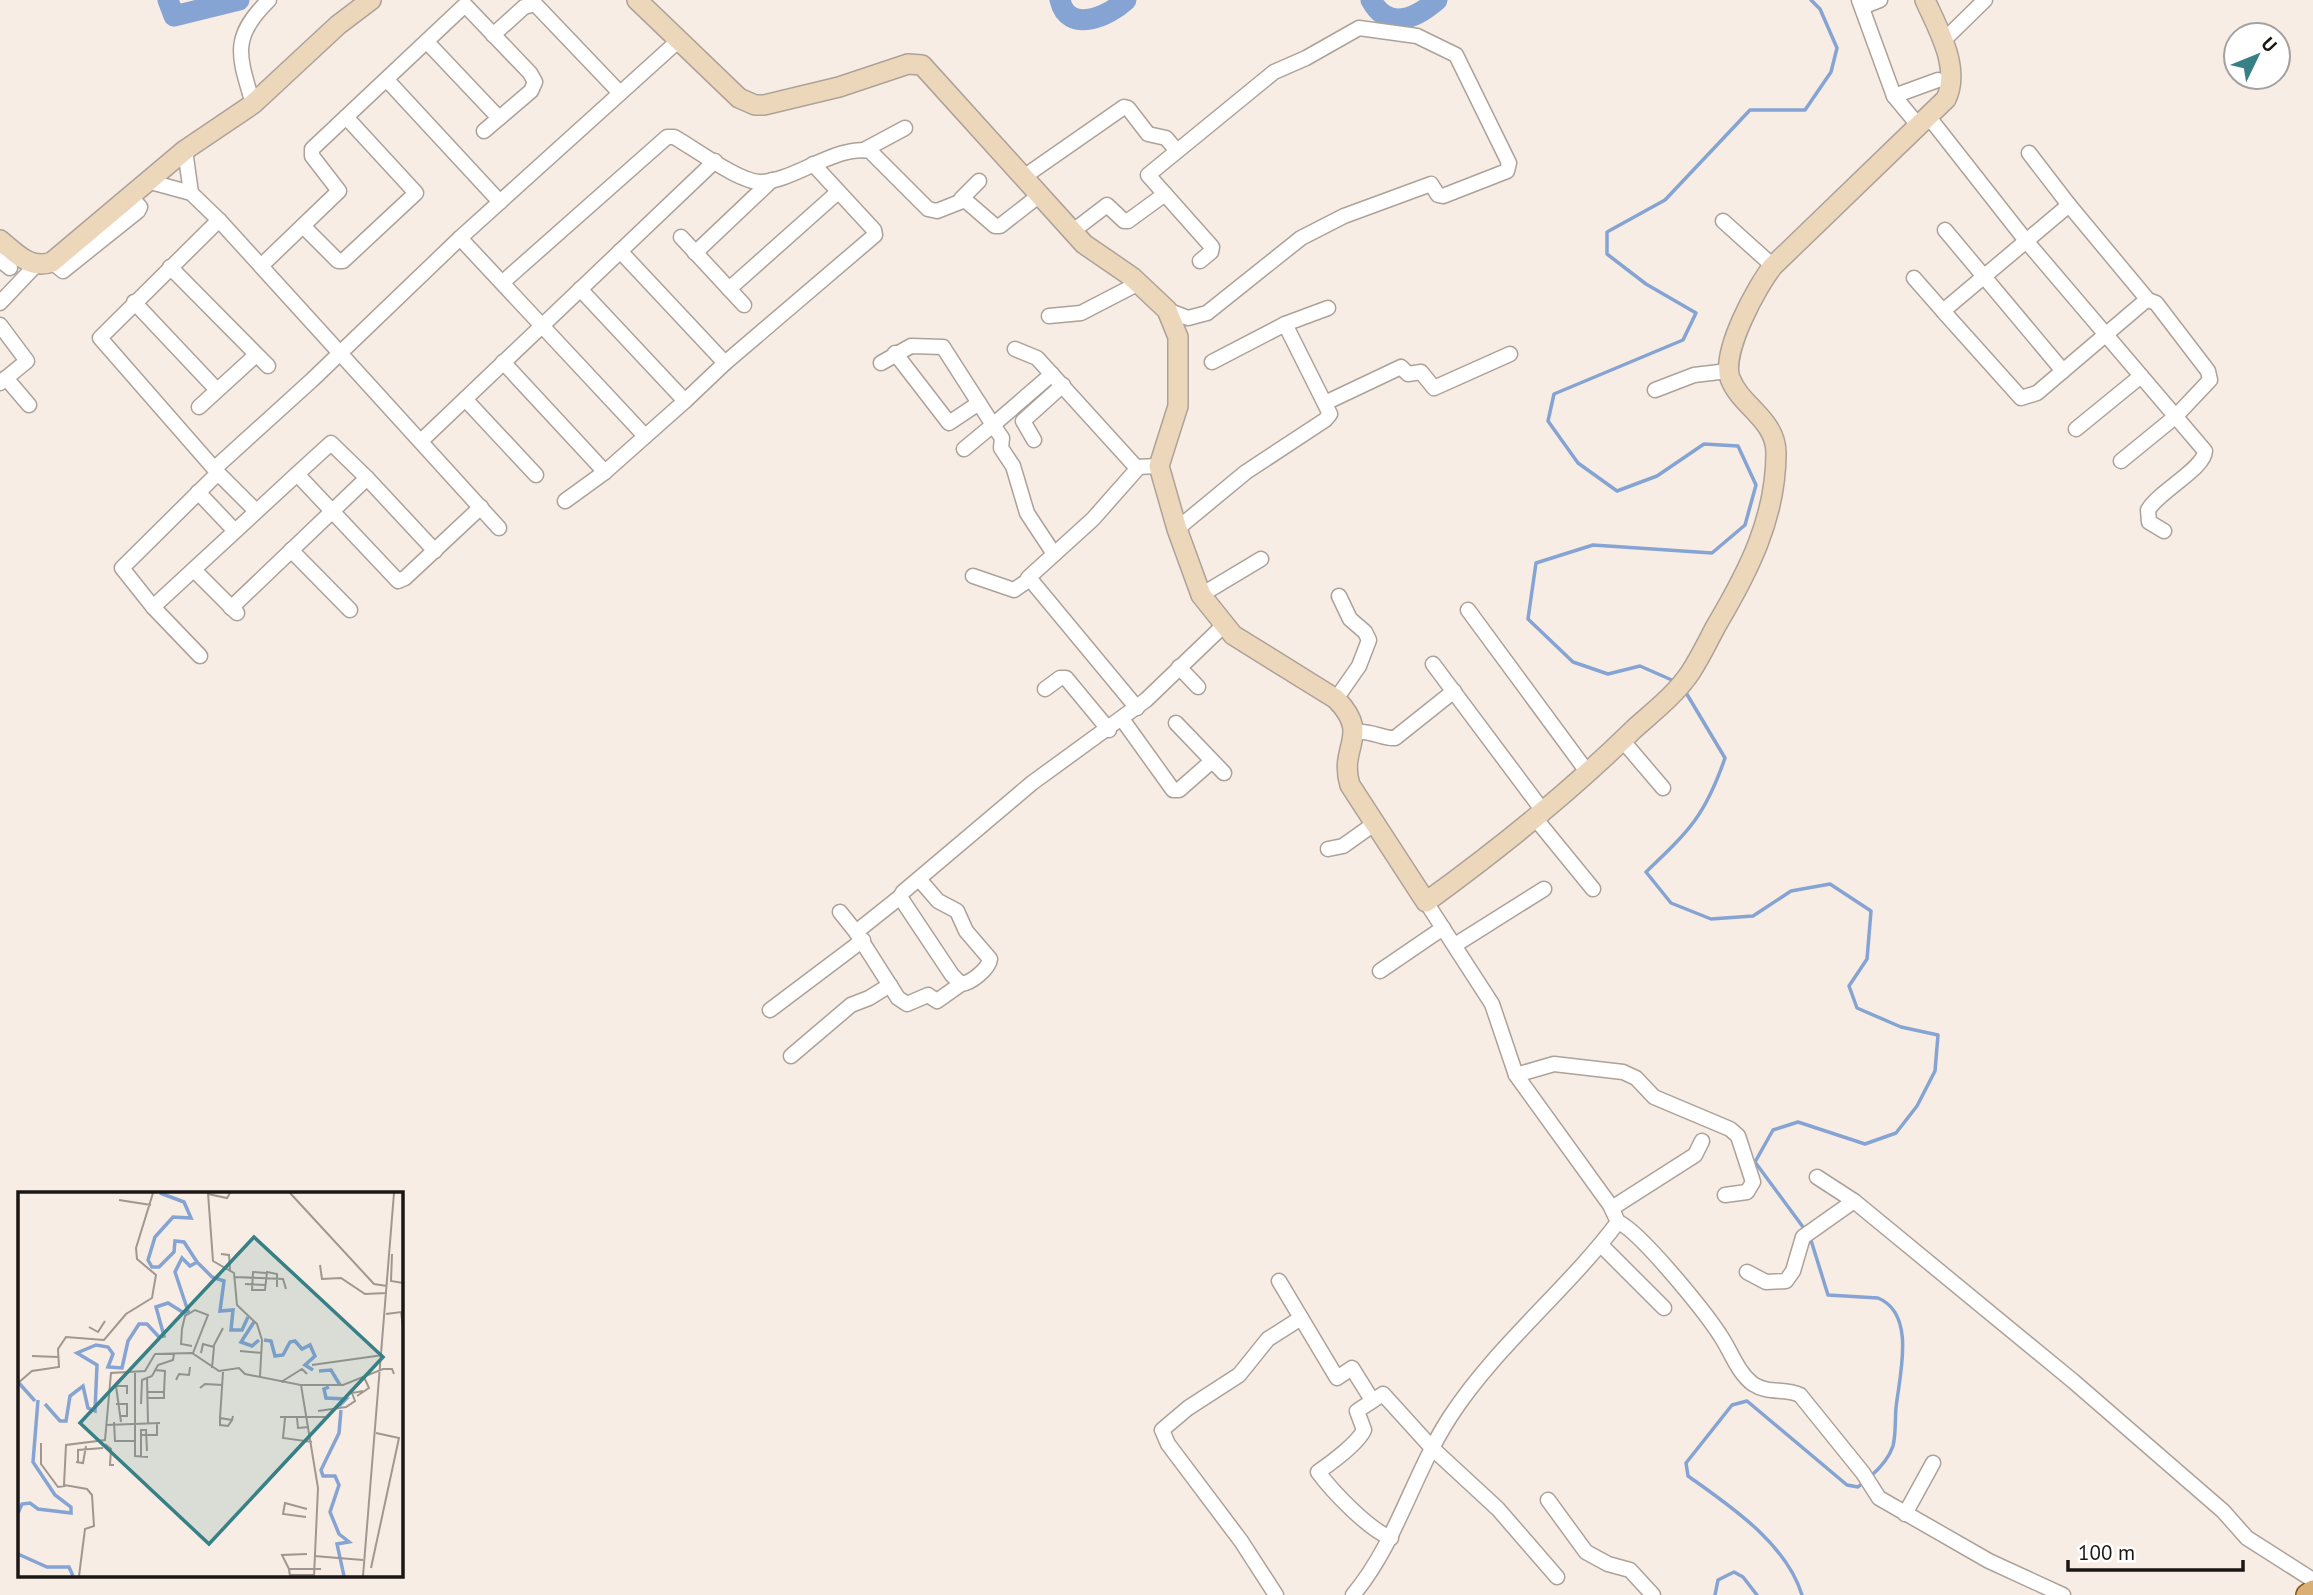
<svg xmlns="http://www.w3.org/2000/svg" width="2313" height="1595" viewBox="0 0 2313 1595" font-family="'PT Sans',sans-serif">
	<style>
		.lines { fill: none; stroke-linecap: round; stroke-linejoin: round }
		.stream { stroke: #85a4d3; stroke-width: 3.5 }
		.river { stroke: #85a4d3; stroke-width: 21 }
		.street-casing { stroke: #aca29a; stroke-width: 17 }
		.secondary-casing { stroke: #aca29a; stroke-width: 22 }
		.primary-casing { stroke: #875718; stroke-width: 24 }
		.street { stroke: #fff; stroke-width: 14 }
		.secondary { stroke: #edd7ba; stroke-width: 19 }
		.primary { stroke: #daaf76; stroke-width: 21 }
		.inset-river { fill: none; stroke: #85a4d3; stroke-width: 3.5 }
		.inset-road { fill: none; stroke: #9f9790; stroke-width: 2 }
		.view { fill: #378086; fill-opacity: 0.15; stroke: #378086; stroke-width: 3.5 }
		.inset-edge { fill: none; stroke: #1a1613; stroke-width: 3.5 }
	</style>
	<rect width="100%" height="100%" fill="#f7ede4"/>
	<g class="lines">
		<g class="stream">
			<polyline points="1674,681 1640,666 1608,674 1573,662 1528,619 1536,563 1593,545 1712,553 1745,525 1756,485 1738,446 1704,444 1657,476 1617,491 1578,463 1548,421 1554,394 1683,340 1696,313 1646,284 1607,254 1607,232 1665,200 1750,110 1805,110 1831,72 1837,48 1820,9 1811,0"/>
			<path d="M1685,691L1725,758C1705,816 1689,831 1646,872L1671,903L1711,919L1753,916L1791,891L1830,884L1871,911L1867,959L1849,986L1857,1008L1901,1027L1938,1035L1935,1071L1917,1106L1896,1133L1865,1144L1798,1122L1773,1130L1755,1162L1806,1231"/>
			<path d="M1810,1237L1828,1295L1878,1298C1917,1314 1899,1377 1896,1408C1895,1419 1896,1434 1893,1446C1889,1458 1880,1468 1871,1476"/>
			<polyline points="1715,1595 1718,1580 1734,1572 1743,1577 1757,1595"/>
			<path d="M1802,1595C1786,1543 1730,1506 1688,1476L1686,1463L1732,1405L1747,1401L1847,1485L1858,1487L1865,1481"/>
		</g>
		<g class="river">
			<polyline points="168,0 174,16 239,0"/>
			<path d="M1060,0C1068,35 1109,16 1126,0"/>
			<path d="M1371,0C1388,31 1415,19 1437,0"/>
		</g>
		<defs>
			<g id="street">
				<polyline points="1859,0 1894,96 1918,125"/>
				<polyline points="1862,7 1880,0"/>
				<polyline points="493,35 524,7 535,4 620,93"/>
				<polyline points="1943,41 1985,0"/>
				<polyline points="427,42 499,118"/>
				<polyline points="387,80 500,202"/>
				<polyline points="1894,96 1938,80"/>
				<path d="M253,104C239,56 230,38 269,0"/>
				<path d="M1928,116L2027,242L2205,451C2204,469 2159,491 2148,510L2149,522L2164,531"/>
				<polyline points="185,150 191,193"/>
				<polyline points="864,150 905,128"/>
				<polyline points="2029,153 2069,205"/>
				<polyline points="1025,176 1124,107 1128,108 1148,134 1166,138 1177,151"/>
				<polyline points="147,181 191,193 219,220 499,528"/>
				<polyline points="961,199 979,181"/>
				<polyline points="1723,221 1773,266"/>
				<polyline points="303,226 338,261 343,261 416,193 346,117"/>
				<polyline points="1945,230 2063,371"/>
				<polyline points="1073,231 1107,205 1124,221 1128,221 1165,194"/>
				<polyline points="681,237 744,305"/>
				<polyline points="460,238 645,436"/>
				<polyline points="695,253 772,180"/>
				<polyline points="0,260 10,268"/>
				<polyline points="52,262 63,271 138,211 140,207 130,196"/>
				<polyline points="261,266 339,191 312,156 312,149 465,5 530,73 535,82 531,91 484,131"/>
				<polyline points="170,267 268,366"/>
				<polyline points="1914,278 1943,311"/>
				<path d="M503,282L667,137H674C694,148 739,182 760,182C793,182 837,144 870,151L928,209L937,211L965,200L995,226H1000L1041,194"/>
				<polyline points="580,289 685,401 725,363 620,251"/>
				<polyline points="729,289 838,192"/>
				<polyline points="134,302 217,390"/>
				<polyline points="0,303 36,265"/>
				<polyline points="1167,310 1188,318 1207,313 1301,238 1344,216 1431,184 1438,195 1443,196 1507,171 1509,163 1456,55 1417,36 1359,28 1306,58 1274,72 1148,175 1212,247 1211,252 1200,261"/>
				<polyline points="1049,316 1081,313 1139,283"/>
				<polyline points="1285,324 1328,308"/>
				<polyline points="0,325 27,361 0,383"/>
				<polyline points="1015,349 1037,358 1136,467 1159,466"/>
				<polyline points="895,353 949,423 979,403"/>
				<polyline points="503,362 605,472"/>
				<polyline points="725,363 875,235 874,230 813,164"/>
				<polyline points="881,363 911,346 943,347 993,425 1052,374"/>
				<polyline points="6,378 29,405"/>
				<polyline points="1655,390 1694,375 1728,371"/>
				<polyline points="465,399 536,475"/>
				<polyline points="1325,403 1401,367 1408,374 1421,372 1434,388 1510,354"/>
				<polyline points="199,407 256,355"/>
				<polyline points="2076,429 2141,376"/>
				<polyline points="1034,440 1023,421 1063,385"/>
				<polyline points="421,441 715,161"/>
				<polyline points="964,449 993,425 1002,438 1001,448 1013,466 1027,513 1054,554"/>
				<polyline points="2121,461 2175,417 2210,380 2208,371 2156,303 2148,300 2144,302 2037,393 2021,398 1943,311 2069,205 2148,300"/>
				<polyline points="215,468 312,380 460,238 678,41"/>
				<polyline points="218,473 255,510"/>
				<polyline points="367,478 435,551"/>
				<polyline points="198,492 234,530"/>
				<polyline points="565,501 605,472 685,401"/>
				<polyline points="1177,529 1246,472 1325,420 1330,414 1285,324 1212,362"/>
				<polyline points="291,550 350,610"/>
				<polyline points="194,570 237,613"/>
				<polyline points="973,576 1014,590 1030,579 1137,708"/>
				<polyline points="1028,578 1093,519 1138,468"/>
				<polyline points="1201,595 1261,559"/>
				<polyline points="153,607 297,474 398,581 405,578 481,507"/>
				<polyline points="231,608 367,478 331,443 297,474"/>
				<polyline points="1468,610 1588,773"/>
				<polyline points="200,656 153,607 122,568 218,473 100,338 219,220"/>
				<polyline points="1433,664 1543,811"/>
				<polyline points="1179,667 1198,687"/>
				<polyline points="1045,689 1060,678 1066,678 1109,730"/>
				<polyline points="1336,699 1359,666 1369,640 1365,632 1350,619 1339,596"/>
				<polyline points="1122,719 1173,790 1179,790 1212,761"/>
				<polyline points="1176,723 1224,773"/>
				<path d="M1354,732C1372,730 1382,739 1395,738L1454,691"/>
				<polyline points="1623,741 1663,788"/>
				<polyline points="1535,818 1593,889"/>
				<polyline points="1328,849 1343,846 1374,824"/>
				<path d="M919,879L938,901L957,911L966,931L990,959C989,968 972,983 961,984L952,975L900,897L903,892L1032,783L1146,700L1223,626"/>
				<polyline points="900,897 856,932 898,998 907,1004 928,995 937,1001 961,984"/>
				<polyline points="840,912 856,932"/>
				<polyline points="1455,945 1544,889"/>
				<polyline points="1380,971 1443,928"/>
				<polyline points="770,1010 863,940"/>
				<polyline points="791,1056 851,1005 869,998 890,985"/>
				<polyline points="1516,1075 1554,1064 1623,1072 1636,1078 1654,1097 1730,1129 1738,1136 1753,1182 1747,1192 1725,1195"/>
				<polyline points="1817,1177 1854,1201 2073,1381 2223,1511 2247,1538 2313,1580"/>
				<polyline points="1612,1208 1695,1155 1702,1141"/>
				<path d="M1618,1222C1640,1231 1705,1312 1720,1335C1731,1351 1737,1372 1753,1384C1768,1394 1785,1388 1800,1395L1863,1473L1879,1498L1989,1561L2063,1595"/>
				<polyline points="1601,1245 1664,1308"/>
				<polyline points="1747,1272 1766,1282 1786,1281 1793,1271 1803,1237 1854,1201"/>
				<polyline points="1279,1281 1337,1378 1352,1368 1372,1400"/>
				<polyline points="1548,1500 1586,1552 1608,1564 1630,1570 1653,1595"/>
				<polyline points="1905,1514 1933,1463"/>
				<path d="M1391,1538C1369,1530 1332,1491 1318,1472C1331,1463 1358,1443 1364,1430L1357,1411L1383,1394L1432,1448L1498,1509L1557,1577"/>
				<polyline points="1276,1595 1241,1541 1168,1444 1162,1430 1188,1408 1239,1375 1268,1339 1301,1318"/>
				<path d="M1353,1595C1397,1542 1413,1474 1450,1417C1496,1346 1567,1290 1618,1222L1610,1205L1516,1075L1492,1004L1426,902"/>
			</g>
			<g id="secondary">
				<path d="M637,0L739,98L755,105H764L839,87L908,64L922,65L1084,244L1132,277L1167,310L1178,337V406L1159,466L1177,529L1201,595L1233,635L1336,699C1372,736 1338,746 1350,785L1426,902C1499,849 1570,792 1634,729C1653,712 1676,694 1690,673C1700,658 1708,641 1716,626C1748,572 1776,518 1776,453C1776,419 1740,406 1730,378C1721,352 1757,286 1773,266L1946,99C1961,68 1938,29 1925,0"/>
				<path d="M0,240C16,253 30,270 52,262L185,150L253,104L338,25L371,0"/>
			</g>
			<polyline id="primary" points="2307,1595 2313,1591"/>
		</defs>
		<use href="#street" class="street-casing"/>
		<use href="#secondary" class="secondary-casing"/>
		<use href="#primary" class="primary-casing"/>
		<use href="#street" class="street"/>
		<use href="#secondary" class="secondary"/>
		<use href="#primary" class="primary"/>
	</g>
	<g transform="translate(18 1192)">
		<rect width="385" height="385" fill="#f7ede4"/>
		<path class="inset-river" d="M179,70L194,85L206,89L202,119L215,118L213,138H224L230,125M236,130L223,150L234,154L241,148M246,148L253,149L257,164L265,163L272,150L277,149L284,157L292,153L297,164L287,173L295,178M301,179L313,178L322,193M0,190L17,209M311,195L306,197L308,206L328,207L321,214M27,212L42,229H48L52,204L65,194L70,216L77,219L79,173L59,161L78,153L90,155L95,162L90,175L104,176L110,149L121,132H129L141,145L146,144L138,115L150,111L166,121L170,119L157,80L164,66L172,74L179,70L166,50L157,49L156,60L141,75H134L130,68L137,45L155,25L173,26L166,10L142,1M323,218L321,241L303,278L305,284H317L321,293L312,320L321,342L331,350L319,352L326,384M0,321L4,312L12,311L20,317L53,321V315L37,303L15,270L20,208M0,362L29,375H51L55,384"/>
		<path class="inset-road" d="M190,1L195,69L216,81L219,113L239,132L244,148L242,184M272,1L356,92L369,94M190,2L209,6L212,1M101,8L133,13M203,62L211,63L212,78M374,62L373,89L385,91M302,73L304,87L323,86L347,102L369,101M248,81L235,80L234,98H247L249,80L259,82V95M217,85L265,87L268,97M227,92L248,93M368,122L383,120L385,134M71,135L80,140L87,129M174,154L163,152L164,137L167,124L177,118L190,123L175,161M195,155L205,136M222,159L244,161M183,161L185,152L196,155L194,176M14,164L40,165M294,173L365,163M137,178L147,179L146,200M117,180V264L130,265M205,180L202,226L214,228L215,224M129,186L130,231M158,188L161,182L171,183L172,175M263,190L284,177L289,182M0,191L14,179L41,175L40,157L48,145L86,148L108,122L134,106L138,83L119,67L118,56L135,1M283,193H325L365,177H374L376,182M182,196L187,192L205,193M129,200H146V206H129M339,204L351,196L346,185M98,212H109V224H103M123,212L124,188L134,184L140,173L155,168L156,162M300,219L328,215L337,209L334,201L345,199M262,225H307M202,226V233L210,234L214,228M267,226L265,246L294,250M279,226L280,236L291,235M96,230L97,249H116M103,230L98,194H109V202M88,233L142,231M123,243V238H128L129,259M23,251V272L40,295L47,294M87,252L93,257L92,273H96M123,265V243H139V231M58,270L65,271L68,254M60,271V258L85,256M288,325L265,322L267,311L289,317M296,364L345,368M353,376L381,246L358,241M271,377L264,363L289,362M272,383H296M61,384L67,337L76,334L74,303L69,297L46,293L48,253L87,248L93,181L127,179L137,162L174,161L201,179L221,176L227,182L283,193L300,296L296,384M272,384L271,377H303M345,384L376,1"/>
		<path class="view" d="M236,45L365,165L191,352L62,231Z"/>
		<rect width="385" height="385" class="inset-edge"/>
	</g>
	<g transform="translate(2257 56) rotate(47)"><circle r="33" fill="#ffffff" stroke="#a3a2a1" stroke-width="2"/>
	<path d="M0-5L12 26L0 18L-12 26Z" fill="#378086"/>
	<text y="-10" font-size="19" font-weight="bold" text-anchor="middle" fill="#1a1613">U</text>
	</g>
	<path d="M2068 1560v10h175v-10" fill="none" stroke="#1a1613" stroke-width="3.5"/>
	<text x="2078" y="1560" font-size="21" fill="#1a1613" stroke="#ffffff" stroke-width="5" paint-order="stroke">100 m</text>
</svg>
